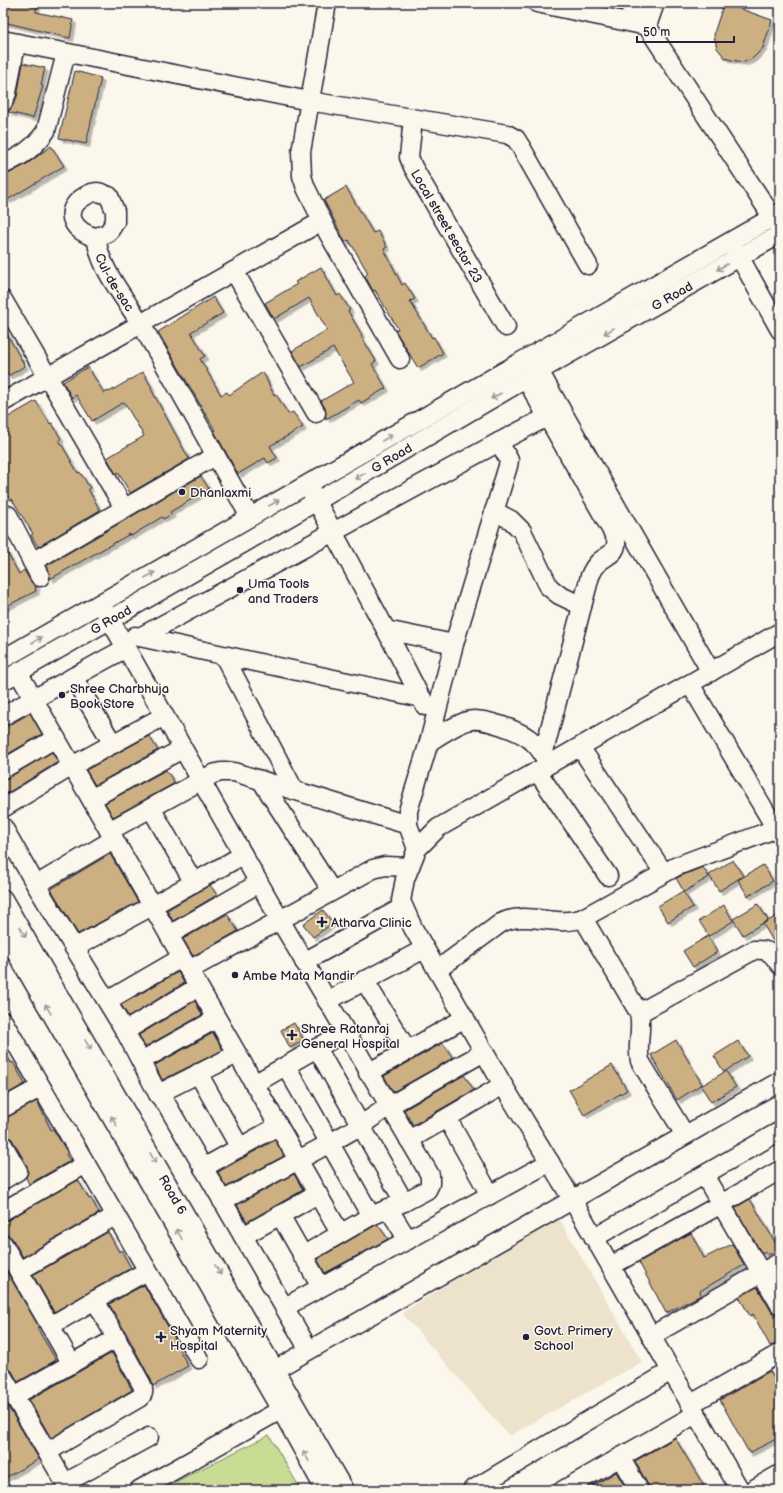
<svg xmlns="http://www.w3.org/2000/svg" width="783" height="1493" viewBox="0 0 783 1493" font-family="'Balsamiq Sans',sans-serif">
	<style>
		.built { fill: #ede2cc }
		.green { fill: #c8dd93; stroke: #758067 }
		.building { fill: #ccb081; stroke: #22223b; filter: url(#shadow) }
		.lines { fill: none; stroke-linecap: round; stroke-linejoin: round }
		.minor-casing { stroke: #22223b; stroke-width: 21 }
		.minor { stroke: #fbf7ec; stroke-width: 18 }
		.oneway { stroke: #99979c }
		.poi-dot { fill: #22223b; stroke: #fbf7ec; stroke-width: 1.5 }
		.labels { text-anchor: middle; stroke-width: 3; stroke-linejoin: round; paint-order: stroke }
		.street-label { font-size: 13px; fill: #22223b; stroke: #fbf7ec }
		.poi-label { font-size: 13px; fill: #22223b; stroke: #fbf7ec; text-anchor: start }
	</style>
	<defs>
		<filter id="shadow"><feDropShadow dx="3.5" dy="3.5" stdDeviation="0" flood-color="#0004"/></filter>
	</defs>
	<rect width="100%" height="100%" fill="#fbf7ec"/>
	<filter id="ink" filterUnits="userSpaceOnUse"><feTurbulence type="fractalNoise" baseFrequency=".025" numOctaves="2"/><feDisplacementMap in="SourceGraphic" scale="8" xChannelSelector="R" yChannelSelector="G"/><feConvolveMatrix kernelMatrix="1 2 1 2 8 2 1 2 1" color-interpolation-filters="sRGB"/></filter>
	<g filter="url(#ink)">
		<polygon class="built" points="557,1215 642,1362 509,1436 402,1313"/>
		<polygon class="green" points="269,1435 301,1490 159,1490"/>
		<g class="building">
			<polygon points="3,3 37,3 36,12 73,20 70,38 3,22"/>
			<polygon points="724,3 772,20 763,48 752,59 744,62 731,60 725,58 717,48 714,36 715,30"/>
			<polygon points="23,63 45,68 41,85 43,86 33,118 8,112 12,107 17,97"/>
			<polygon points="75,71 101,78 86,144 59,138"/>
			<polygon points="51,146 64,166 7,200 3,193 3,175 8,174 27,164"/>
			<polygon points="346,187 373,233 378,231 387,247 384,249 402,285 405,283 415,299 410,301 432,338 434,337 443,353 418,368 395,330 398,329 375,290 373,291 365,276 368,273 349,240 345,242 324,200"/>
			<polygon points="321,267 337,296 340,294 350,310 348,311 362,335 361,336 376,361 372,364 386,388 361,403 359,400 326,419 325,408 321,401 354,382 333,348 301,367 292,351 327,330 309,298 274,319 265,303 297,284 295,282"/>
			<polygon points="213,297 223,313 191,332 205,356 200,359 221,395 227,392 229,395 263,372 274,395 276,394 288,414 293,412 303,427 270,446 277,458 268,463 265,458 238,474 214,431 215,430 158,332"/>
			<polygon points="3,327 25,366 8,376 3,368"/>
			<polygon points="88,367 104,393 108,391 109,392 143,372 152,388 151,389 189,459 130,493 118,472 116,474 107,458 144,436 124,402 92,421 76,395 72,398 63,382"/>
			<polygon points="36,401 50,424 52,423 61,439 59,440 78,473 80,472 90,488 88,489 100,510 38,547 31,535 33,534 12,499 10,500 3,488 3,420"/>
			<polygon points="201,476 209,489 170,512 172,514 163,519 162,517 131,536 130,534 50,579 49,573 46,566"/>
			<polygon points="3,545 19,574 24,570 31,582 37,587 35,588 36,591 3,608"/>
			<polygon points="30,713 42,734 3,757 3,729"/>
			<polygon points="149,736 158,750 95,785 86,770"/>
			<polygon points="52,752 58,762 3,796 3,779 8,778"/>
			<polygon points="166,770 175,783 113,817 105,803"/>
			<polygon points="110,854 138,902 78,934 51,889"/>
			<polygon points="733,860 743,876 719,891 709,875"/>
			<polygon points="763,865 773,881 748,896 738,880"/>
			<polygon points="703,867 709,877 684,892 676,878"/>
			<polygon points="210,885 217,895 173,921 167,910"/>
			<polygon points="683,891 693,907 668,922 658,906"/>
			<polygon points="758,904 768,920 743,935 733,919"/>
			<polygon points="724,905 733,921 709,936 699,921"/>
			<polygon points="323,910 333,923 313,937 303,924"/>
			<polygon points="227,914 238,931 193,956 183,939"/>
			<polygon points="780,914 780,936 773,941 763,924"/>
			<polygon points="708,936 717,952 693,967 683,951"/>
			<polygon points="178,972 184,983 129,1017 121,1005"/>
			<polygon points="195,1001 202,1015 145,1047 139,1035"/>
			<polygon points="294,1023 304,1040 290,1048 281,1030"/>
			<polygon points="213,1033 223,1050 162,1080 155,1065"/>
			<polygon points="676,1040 702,1084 677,1100 651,1055"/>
			<polygon points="738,1041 748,1056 724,1072 714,1056"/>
			<polygon points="443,1043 453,1058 393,1092 384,1076"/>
			<polygon points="3,1049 11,1063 13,1062 25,1084 3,1096"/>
			<polygon points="612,1065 627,1090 584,1115 569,1090"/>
			<polygon points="726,1071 736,1087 711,1102 701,1086"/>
			<polygon points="464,1075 474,1090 413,1125 404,1110"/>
			<polygon points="37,1101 51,1130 53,1129 68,1153 66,1154 70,1161 29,1184 26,1178 28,1171 27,1166 12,1139 8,1136 3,1135 3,1118 8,1117"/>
			<polygon points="275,1140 284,1156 226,1187 218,1172"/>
			<polygon points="294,1174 303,1190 247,1222 237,1205"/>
			<polygon points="78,1180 89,1199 91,1198 99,1213 23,1257 12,1238 8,1235 3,1234 3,1221 8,1220"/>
			<polygon points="750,1199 779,1249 768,1255 766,1252 762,1254 735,1208"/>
			<polygon points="376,1225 378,1225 388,1239 325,1273 317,1259"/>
			<polygon points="108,1232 119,1252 121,1250 131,1268 54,1312 33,1275"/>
			<polygon points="691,1233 704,1258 732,1244 744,1265 700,1291 701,1295 666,1313 639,1262"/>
			<polygon points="3,1265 39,1327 37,1328 56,1360 18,1382 12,1371 8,1368 3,1367"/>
			<polygon points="144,1285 177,1342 176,1343 188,1366 153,1386 151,1380 126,1333 109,1304"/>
			<polygon points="757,1287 771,1311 775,1314 780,1315 780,1343 770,1346 753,1314 750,1316 739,1297"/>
			<polygon points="112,1353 132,1390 51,1438 29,1400"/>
			<polygon points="770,1371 780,1390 780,1437 749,1453 720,1400"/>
			<polygon points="3,1398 39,1459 3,1479"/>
			<polygon points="675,1438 704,1486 698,1490 649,1490 648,1485 635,1461"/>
			<polygon points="616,1472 627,1490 586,1490 608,1477"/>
		</g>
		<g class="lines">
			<defs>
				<g id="minor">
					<polyline points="327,3 301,152 302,176 306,188 328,233 400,359"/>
					<polyline points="537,3 647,26 655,3"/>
					<polyline points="628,3 647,26 779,227"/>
					<polyline points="3,40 309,101 507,134 516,139 521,147 588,265"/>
					<polyline points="3,102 7,93 16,43"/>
					<path id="s1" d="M413,119L409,157L413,167L506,327"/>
					<path d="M3,165C23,155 33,149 46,131L66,53"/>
					<path id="s2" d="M96,237C75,233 61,213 82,198C87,195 91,192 97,192C101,192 105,195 109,196L115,211V222L108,233L96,237C100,270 124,296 140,323C179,387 214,453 250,517"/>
					<polyline points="734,247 780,330"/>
					<polyline points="234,271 316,413"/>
					<polyline points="3,300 124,508"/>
					<polyline points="539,371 711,672"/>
					<path d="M526,379L616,538C618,554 608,554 599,562C595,566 592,571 590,576L543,755"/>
					<polyline points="3,402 322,221"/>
					<polyline points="311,491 386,630 454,644"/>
					<polyline points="494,511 511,520 522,531 549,587 559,595 582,606"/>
					<polyline points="8,515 40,577"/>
					<polyline points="32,562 215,456"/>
					<polyline points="104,609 280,920 430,1175 430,1184 427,1190 404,1202 371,1216 302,1256"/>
					<polyline points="386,630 425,706"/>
					<polyline points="135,636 422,698"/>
					<polyline points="140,637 499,442"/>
					<polyline points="224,656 294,790"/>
					<polyline points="3,659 780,213"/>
					<polyline points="18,672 340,1233"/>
					<polyline points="73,677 113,744"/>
					<path id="s3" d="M3,681L317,501L539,371L780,234"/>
					<polyline points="690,684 776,829"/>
					<polyline points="3,716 126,648"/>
					<path d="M429,742C440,735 455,725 467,721C481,716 522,731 533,742C539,747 543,755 548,761"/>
					<polyline points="580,747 664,873"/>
					<polyline points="3,769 56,738"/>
					<polyline points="537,771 608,876"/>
					<polyline points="261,780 332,891"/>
					<polyline points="91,799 182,749"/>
					<polyline points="3,808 72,766 164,716"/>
					<polyline points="151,808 194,883"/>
					<polyline points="3,827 36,885 125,1031 158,1094"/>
					<polyline points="109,831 213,774 221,772 234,772 408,825"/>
					<polyline points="417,849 408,825 408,811 429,742 454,644 508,466 509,460 499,442 547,417"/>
					<polyline points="36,885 114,839"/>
					<path id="s4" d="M3,899L344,1490"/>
					<path d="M583,918L639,1013C643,1029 636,1045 640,1061L685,1135"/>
					<polyline points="3,930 281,1410 325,1490"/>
					<polyline points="169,935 259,883"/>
					<polyline points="74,948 152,906 243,855"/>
					<polyline points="304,962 403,907"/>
					<polyline points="189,970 373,869 385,866 410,867"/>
					<path d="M437,970L501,923C527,910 556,928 583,918L677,866L780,827"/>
					<polyline points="364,980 408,1051"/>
					<polyline points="107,1001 181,958"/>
					<polyline points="327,1001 424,949"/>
					<path d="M639,1013L754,950C769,949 772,953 780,965"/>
					<polyline points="3,1021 199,1359"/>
					<polyline points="125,1031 198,987"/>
					<polyline points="317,1048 404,1202"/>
					<polyline points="237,1054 158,1094 167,1105 309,1350"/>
					<polyline points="141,1061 216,1019"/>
					<polyline points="286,1066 371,1216"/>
					<polyline points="198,1073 240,1148"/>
					<polyline points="368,1073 465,1018"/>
					<polyline points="254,1084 345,1032"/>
					<polyline points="3,1108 41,1087"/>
					<polyline points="447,1118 490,1195"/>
					<polyline points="409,1140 503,1085"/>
					<polyline points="3,1145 18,1171 3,1180"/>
					<polyline points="203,1168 278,1126"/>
					<polyline points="704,1175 721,1204 780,1170"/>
					<polyline points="222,1201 330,1143 360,1126 389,1106 484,1052"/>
					<polyline points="388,1208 408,1240"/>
					<polyline points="3,1211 86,1164"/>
					<polyline points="280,1215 321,1287"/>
					<polyline points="243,1236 318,1194"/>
					<polyline points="594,1238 780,1131"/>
					<polyline points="3,1244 72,1364"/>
					<polyline points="611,1266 721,1204 780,1305"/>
					<polyline points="19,1271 115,1216"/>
					<polyline points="285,1307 550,1162"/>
					<polyline points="50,1326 95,1300"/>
					<polyline points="651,1336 780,1262"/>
					<polyline points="264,1376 780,1081"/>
					<path d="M3,1377L47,1452L139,1398C144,1394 144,1391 142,1385L95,1300L147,1271"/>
					<polyline points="14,1396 117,1338"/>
					<polyline points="691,1404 780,1353"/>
					<polyline points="47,1452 69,1490"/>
					<polyline points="620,1457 639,1490"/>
					<polyline points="65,1483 149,1437"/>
					<polyline points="139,1490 291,1404"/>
					<polyline points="472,1490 671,1371"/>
					<polyline points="563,1490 696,1414"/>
					<polyline points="740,1490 572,1199 503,1085 413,928 401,901 405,879 417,849 438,828 780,632"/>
					<polyline points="752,1490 780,1474"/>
				</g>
			</defs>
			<use href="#minor" class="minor-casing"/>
			<use href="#minor" class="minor"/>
		</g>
		<defs><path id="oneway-shaft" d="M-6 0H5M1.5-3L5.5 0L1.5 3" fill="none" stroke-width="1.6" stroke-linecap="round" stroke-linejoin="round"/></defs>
		<g class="oneway">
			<use href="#oneway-shaft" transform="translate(722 267) rotate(150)"/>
			<use href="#oneway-shaft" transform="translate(609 331) rotate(150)"/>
			<use href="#oneway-shaft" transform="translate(496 396) rotate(150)"/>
			<use href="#oneway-shaft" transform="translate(387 438) rotate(-30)"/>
			<use href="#oneway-shaft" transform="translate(360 476) rotate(150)"/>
			<use href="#oneway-shaft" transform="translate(274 503) rotate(-30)"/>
			<use href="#oneway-shaft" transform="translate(150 575) rotate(-30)"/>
			<use href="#oneway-shaft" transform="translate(37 640) rotate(-30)"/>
			<use href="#oneway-shaft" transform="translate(23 932) rotate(60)"/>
			<use href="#oneway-shaft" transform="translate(48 1009) rotate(-120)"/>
			<use href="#oneway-shaft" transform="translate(88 1045) rotate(60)"/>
			<use href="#oneway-shaft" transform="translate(114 1121) rotate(-120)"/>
			<use href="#oneway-shaft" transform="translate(153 1158) rotate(60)"/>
			<use href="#oneway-shaft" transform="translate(179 1234) rotate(-120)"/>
			<use href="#oneway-shaft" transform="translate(218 1270) rotate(60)"/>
			<use href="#oneway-shaft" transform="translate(306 1456) rotate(-118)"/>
		</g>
	</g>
	<g class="poi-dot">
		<circle cx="182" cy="492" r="4"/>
		<circle cx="240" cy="590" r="4"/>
		<circle cx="62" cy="695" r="4"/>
		<path d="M320 916h4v4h4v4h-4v4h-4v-4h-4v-4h4z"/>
		<circle cx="235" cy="975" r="4"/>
		<path d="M290 1029h4v4h4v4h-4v4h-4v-4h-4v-4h4z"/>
		<path d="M159 1331h4v4h4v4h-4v4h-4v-4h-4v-4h4z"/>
		<circle cx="526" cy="1337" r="4"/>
	</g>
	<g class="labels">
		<g class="street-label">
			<text dy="5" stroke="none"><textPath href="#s1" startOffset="117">Local street sector 23</textPath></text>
			<text dy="5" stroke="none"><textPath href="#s2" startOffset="187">Cul-de-sac</textPath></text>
			<text dy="5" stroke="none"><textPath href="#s3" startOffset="772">G Road</textPath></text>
			<text dy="5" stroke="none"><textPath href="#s3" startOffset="448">G Road</textPath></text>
			<text dy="5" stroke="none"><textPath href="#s3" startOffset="124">G Road</textPath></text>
			<text dy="5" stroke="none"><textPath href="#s4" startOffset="341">Road 6</textPath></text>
		</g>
		<g class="poi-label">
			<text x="190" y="497">Dhanlaxmi</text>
			<text x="248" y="588">Uma Tools<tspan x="248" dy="15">and Traders</tspan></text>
			<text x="70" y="693">Shree Charbhuja<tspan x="70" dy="15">Book Store</tspan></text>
			<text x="331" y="927">Atharva Clinic</text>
			<text x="243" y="980">Ambe Mata Mandir</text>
			<text x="301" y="1033">Shree Ratanraj<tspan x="301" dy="15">General Hospital</tspan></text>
			<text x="170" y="1335">Shyam Maternity<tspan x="170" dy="15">Hospital</tspan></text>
			<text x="534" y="1335">Govt. Primery<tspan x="534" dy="15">School</tspan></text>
		</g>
	</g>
	<rect width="783" height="1493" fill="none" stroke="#fbf7ec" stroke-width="16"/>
	<rect x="8" y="8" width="767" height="1477" fill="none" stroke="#22223b" stroke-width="1.5" filter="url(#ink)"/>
	<path d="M637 36v6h97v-6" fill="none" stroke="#22223b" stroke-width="2"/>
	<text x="643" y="36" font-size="12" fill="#22223b" stroke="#fbf7ec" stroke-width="3" paint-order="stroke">50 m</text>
</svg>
